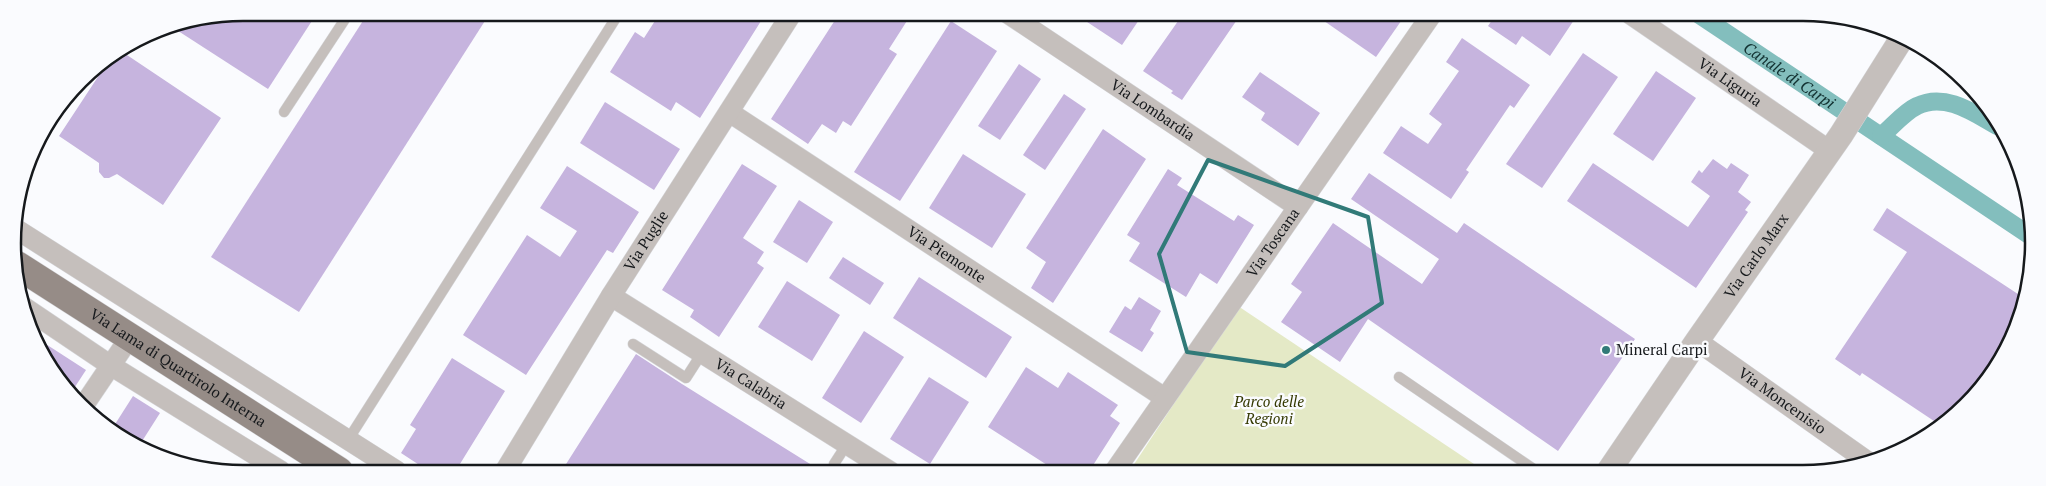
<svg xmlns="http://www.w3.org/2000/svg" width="2046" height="486" viewBox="0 0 2046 486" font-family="'PT Serif',serif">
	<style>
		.green { fill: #e4e9c6 }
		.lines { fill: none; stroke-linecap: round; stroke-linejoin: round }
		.canal { stroke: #83bebd; stroke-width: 18 }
		.building { fill: #c6b4de }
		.service-casing { stroke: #d6d7da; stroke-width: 11 }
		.minor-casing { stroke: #d6d7da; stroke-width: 21 }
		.tertiary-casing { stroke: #d6d7da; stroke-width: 25 }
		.primary-casing { stroke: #d6d7da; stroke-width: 29 }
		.service { stroke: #c5bfbc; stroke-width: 10 }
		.minor { stroke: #c5bfbc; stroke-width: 20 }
		.tertiary { stroke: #c5bfbc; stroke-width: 24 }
		.primary { stroke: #968c87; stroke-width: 28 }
		.marked { fill: none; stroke: #317a78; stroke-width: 4; stroke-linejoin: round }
		.poi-dot { fill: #317a78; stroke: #fafbfe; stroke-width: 2 }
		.labels { text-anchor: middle; stroke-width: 5; stroke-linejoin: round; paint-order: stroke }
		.street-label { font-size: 15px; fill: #16191c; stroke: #fafbfe }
		.poi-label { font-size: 15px; fill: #16191c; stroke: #fafbfe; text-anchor: start }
		.park-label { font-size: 15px; font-style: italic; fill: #353902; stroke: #fafbfe }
		.water-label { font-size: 16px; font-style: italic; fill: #133232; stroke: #fafbfe }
		.rim { fill: none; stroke: #16191c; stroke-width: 2.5 }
	</style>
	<rect width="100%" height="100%" fill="#fafbfe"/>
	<polygon class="green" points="1238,306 1486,472 1129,472"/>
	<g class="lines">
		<g class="canal">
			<path id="s1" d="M1698,14L2029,235"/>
			<path d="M1881,136C1892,127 1904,112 1917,106C1945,92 1974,113 1997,126"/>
		</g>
	</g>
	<g class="building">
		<polygon points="243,12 317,13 268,89 172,27"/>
		<polygon points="368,13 490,13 299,312 211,257"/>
		<polygon points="660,13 766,13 700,118 676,102 671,111 610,72 635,32 644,38"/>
		<polygon points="859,13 912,13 889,49 897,54 851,126 843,121 836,133 822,124 808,144 771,119 839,14 853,22"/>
		<polygon points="1075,14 1143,14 1122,45"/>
		<polygon points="1183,14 1241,14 1182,100 1171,93 1173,91 1143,71"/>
		<polygon points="1314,14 1406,14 1376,57"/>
		<polygon points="1496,14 1578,14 1550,56 1522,36 1516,45 1488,26"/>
		<polygon points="951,21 997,51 900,201 854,172"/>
		<polygon points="1462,38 1530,85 1514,108 1510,105 1466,170 1469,172 1451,199 1383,153 1401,126 1428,144 1442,124 1429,114 1459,71 1446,62"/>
		<polygon points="121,51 221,118 163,205 117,174 109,178 104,178 99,172 99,163 59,136 111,57"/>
		<polygon points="1583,53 1618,77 1542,188 1506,164"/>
		<polygon points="1019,64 1041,79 1000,140 978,126"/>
		<polygon points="1656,71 1696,98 1653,161 1613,134"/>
		<polygon points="1260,72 1320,113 1298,146 1261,120 1265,113 1242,97"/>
		<polygon points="1064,94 1086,109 1045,170 1023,155"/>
		<polygon points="605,102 680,149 654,190 580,143"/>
		<polygon points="1103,129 1146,159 1053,303 1031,288 1046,262 1026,248"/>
		<polygon points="963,154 1026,194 992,248 929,208"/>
		<polygon points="1713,159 1727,169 1731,163 1749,175 1738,192 1751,202 1745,210 1748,212 1696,288 1567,201 1593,163 1688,227 1710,196 1691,182 1699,170 1702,173"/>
		<polygon points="742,164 777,186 743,238 764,252 757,263 764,268 719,337 690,317 694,310 662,290"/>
		<polygon points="567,166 639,212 613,253 607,250 526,375 463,335 527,235 560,257 577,231 540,208"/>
		<polygon points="1168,169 1182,178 1177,185 1234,221 1238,215 1254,225 1217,284 1200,273 1186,297 1129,261 1140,243 1127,235"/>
		<polygon points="1369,173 1457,233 1464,223 1635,339 1558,451 1368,319 1340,362 1281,322 1302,292 1291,284 1333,223 1422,284 1439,259 1351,199"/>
		<polygon points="799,200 833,222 807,263 773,242"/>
		<polygon points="1887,208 2024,298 2010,345 1966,406 1940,425 1862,373 1860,376 1835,359 1907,252 1873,230"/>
		<polygon points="843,257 884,283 870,305 829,278"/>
		<polygon points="919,277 1012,337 986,378 893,318"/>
		<polygon points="787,281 840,315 812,361 758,327"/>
		<polygon points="1139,297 1161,311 1150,330 1154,333 1142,352 1109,332 1125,306 1131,310"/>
		<polygon points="864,331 904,357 861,423 822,398"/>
		<polygon points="38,339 86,370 71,393 60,384"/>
		<polygon points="636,354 682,384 823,472 561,472"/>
		<polygon points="452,358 505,391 455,472 430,472 401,453 416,429 410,425"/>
		<polygon points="1026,367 1058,388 1068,372 1118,405 1110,416 1120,423 1090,470 1083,465 1079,472 1058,472 988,427"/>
		<polygon points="929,377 969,402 930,464 890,439"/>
		<polygon points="133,396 160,413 139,446 128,443 112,429"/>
	</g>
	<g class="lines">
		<defs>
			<g id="service">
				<polyline points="284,112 349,13"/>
				<polyline points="633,344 686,378 702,353"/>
				<polyline points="1399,377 1538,472"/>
				<polyline points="348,440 619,13"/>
				<polyline points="510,463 524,472"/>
				<polyline points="833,472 834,464 847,444"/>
			</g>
			<g id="minor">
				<path id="s2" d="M1007,13L1298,207"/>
				<path id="s3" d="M1630,14L1830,151"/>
				<path id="s4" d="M729,112L1165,398"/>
				<polyline points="13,227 397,471"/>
				<path id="s5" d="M611,296L891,472"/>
				<polyline points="21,305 110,365 281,471"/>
				<path id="s6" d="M1697,341L1867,461"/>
				<polyline points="84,405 130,337"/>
				<path id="s7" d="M505,471L611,296L792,13"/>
				<path id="s8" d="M1114,472L1432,14"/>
			</g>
			<g id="tertiary">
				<path id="s9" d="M1608,472L1697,341L1841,135L1902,38"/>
			</g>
			<g id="primary">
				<path id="s10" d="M17,265L339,471"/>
			</g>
		</defs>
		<use href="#service" class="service-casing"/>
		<use href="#minor" class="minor-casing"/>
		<use href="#tertiary" class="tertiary-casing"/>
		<use href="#primary" class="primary-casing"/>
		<use href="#service" class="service"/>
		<use href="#minor" class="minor"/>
		<use href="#tertiary" class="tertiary"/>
		<use href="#primary" class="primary"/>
	</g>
	<path class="marked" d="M1208,160L1368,217L1382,303L1285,366L1187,352L1159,254Z"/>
	<circle class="poi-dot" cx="1606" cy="350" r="5"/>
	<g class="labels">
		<g class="street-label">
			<text dy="5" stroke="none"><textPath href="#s3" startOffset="121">Via Liguria</textPath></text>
			<text dy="5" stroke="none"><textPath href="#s2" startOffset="175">Via Lombardia</textPath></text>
			<text dy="5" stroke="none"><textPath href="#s7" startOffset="270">Via Puglie</textPath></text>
			<text dy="5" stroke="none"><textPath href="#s8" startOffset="279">Via Toscana</textPath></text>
			<text dy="5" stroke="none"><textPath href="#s4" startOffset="260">Via Piemonte</textPath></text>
			<text dy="5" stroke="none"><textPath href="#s9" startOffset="262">Via Carlo Marx</textPath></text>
			<text dy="5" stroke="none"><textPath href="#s10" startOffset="191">Via Lama di Quartirolo Interna</textPath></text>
			<text dy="5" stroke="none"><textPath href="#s5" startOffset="165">Via Calabria</textPath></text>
			<text dy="5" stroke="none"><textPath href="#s6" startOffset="104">Via Moncenisio</textPath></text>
		</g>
		<g class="poi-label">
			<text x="1616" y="355">Mineral Carpi</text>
		</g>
		<g class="park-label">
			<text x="1269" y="407">Parco delle<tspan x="1269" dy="17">Regioni</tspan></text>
		</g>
		<g class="water-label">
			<text dy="6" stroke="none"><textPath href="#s1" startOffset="110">Canale di Carpi</textPath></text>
		</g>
	</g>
	<path d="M0 0H2046V486H0ZM243 21H1803A222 222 0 0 1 2025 243V243A222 222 0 0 1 1803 465H243A222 222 0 0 1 21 243V243A222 222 0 0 1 243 21Z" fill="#fafbfe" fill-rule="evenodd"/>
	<path class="rim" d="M243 21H1803A222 222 0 0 1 2025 243V243A222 222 0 0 1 1803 465H243A222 222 0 0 1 21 243V243A222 222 0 0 1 243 21Z"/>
</svg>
